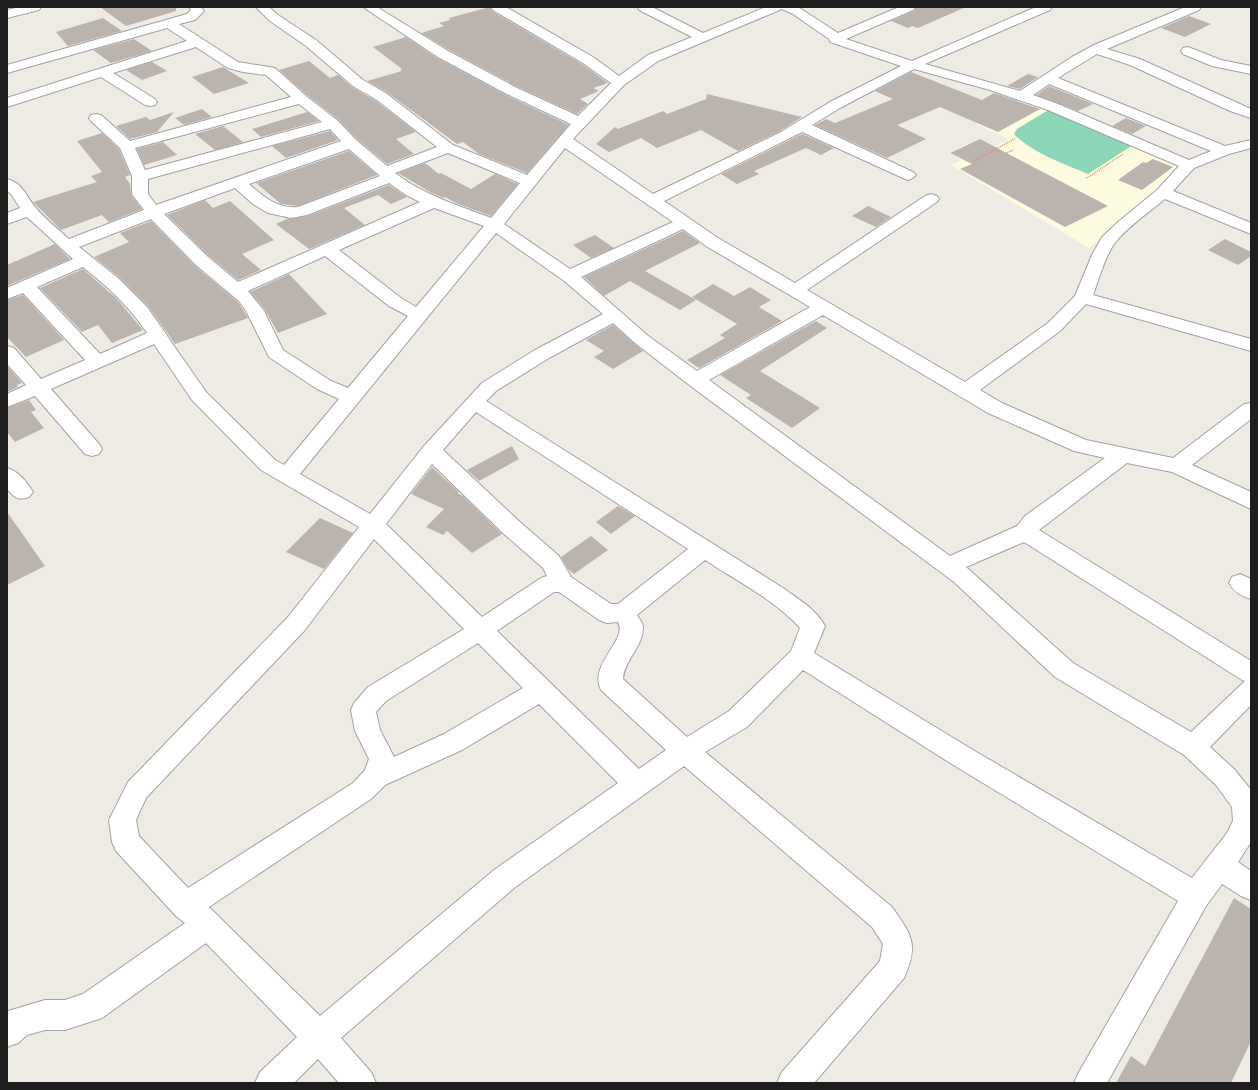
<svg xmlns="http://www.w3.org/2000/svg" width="1258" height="1090" viewBox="0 0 1258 1090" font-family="'Roboto Condensed',sans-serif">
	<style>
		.education { fill: #fcfbe0 }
		.pitch { fill: #8ad6b7 }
		.building { fill: #bbb4ae }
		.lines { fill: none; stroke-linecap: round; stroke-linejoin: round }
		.minor-casing { stroke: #a2a2a2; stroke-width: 2 }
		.path { stroke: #ed8077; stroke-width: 1.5; stroke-dasharray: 1 1; stroke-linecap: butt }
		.minor { fill: #fff; fill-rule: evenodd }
	</style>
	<rect width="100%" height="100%" fill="#eeebe5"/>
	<polygon class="education" points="1024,98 1175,163 1177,168 1140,206 1089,248 951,165 962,160 949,153 968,143 986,151 1009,139 976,124"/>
	<path class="pitch" d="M1050,109L1133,145L1088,174C1065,164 1032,153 1014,134L1017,129Z"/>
	<g class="building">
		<polygon points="100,7 176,7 176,11 126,26"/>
		<polygon points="490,7 492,11 582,64 608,83 593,88 599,91 580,99 588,104 577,114 516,86 449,50 421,33 444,26 439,23 450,20 449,18"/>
		<polygon points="916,7 966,7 918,28 912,26 908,28 891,21 914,11"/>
		<polygon points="1189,16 1211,24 1185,37 1161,28"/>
		<polygon points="103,18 122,31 68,46 56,32"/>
		<polygon points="406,37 437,58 504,94 569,125 527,173 479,154 463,142 457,144 388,93 367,81 402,71 400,70 402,69 373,47"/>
		<polygon points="134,39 152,51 111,63 93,50"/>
		<polygon points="309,61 330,78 338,75 352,87 376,101 416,132 396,139 414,154 387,164 357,139 339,120 307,95 279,70"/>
		<polygon points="152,62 167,71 142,80 126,70"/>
		<polygon points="223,67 249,83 214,94 192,77"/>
		<polygon points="911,72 982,100 994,93 1040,109 998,132 940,107 897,125 926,139 887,158 815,125 826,119 835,123 893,99 875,91"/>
		<polygon points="1028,74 1038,77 1020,89 1007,86"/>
		<polygon points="1049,86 1093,104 1078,111 1036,95"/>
		<polygon points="707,94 802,117 780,131 738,151 701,130 657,148 641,138 609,152 596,144 615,127 618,129 663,111 667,114 706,99"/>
		<polygon points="202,109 212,117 184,125 175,118"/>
		<polygon points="174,112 157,132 130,139 116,126 146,117 150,120"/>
		<polygon points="307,112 319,121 261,137 252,129"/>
		<polygon points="1126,118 1146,126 1132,134 1112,126"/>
		<polygon points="223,126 243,142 215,150 195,134"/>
		<polygon points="330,131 338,140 286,158 272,146"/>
		<polygon points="102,133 119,149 130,175 125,177 130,184 131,195 142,209 109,222 102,215 61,230 33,202 97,182 91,176 102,172 77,141"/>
		<polygon points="802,134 834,148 821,155 806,148 754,171 759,174 737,184 721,174"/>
		<polygon points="980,139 1039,170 1108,206 1065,227 960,169 972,164 950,153"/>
		<polygon points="163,142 177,155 144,165 137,149"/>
		<polygon points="349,151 377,175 298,206 281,204 256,183"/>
		<polygon points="1153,159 1173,167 1142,190 1118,180 1143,162 1146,163"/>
		<polygon points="425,163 439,174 441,173 471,189 495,174 518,184 491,216 456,203 445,197 443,198 430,192 398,173"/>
		<polygon points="389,185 407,197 391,204 378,195 344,208 365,225 309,249 276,224 287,219 308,216"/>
		<polygon points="205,200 213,208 230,201 274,240 242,254 261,270 238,280 209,256 167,215"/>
		<polygon points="868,206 891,217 876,227 852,216"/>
		<polygon points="151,221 195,266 238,302 248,318 175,344 148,306 119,277 94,257 129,242 120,233"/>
		<polygon points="683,231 700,243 645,271 696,300 680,310 630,281 604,296 584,277"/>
		<polygon points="595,235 614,248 591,258 573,245"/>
		<polygon points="1225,239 1251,252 1251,256 1238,265 1208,250"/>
		<polygon points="55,244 70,259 7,286 7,265"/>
		<polygon points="83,269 117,299 143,330 112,343 98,325 82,332 40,288"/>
		<polygon points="289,274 327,314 278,333 265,310 250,292"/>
		<polygon points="713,284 734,296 750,287 771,300 759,307 782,321 699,368 687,360 725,338 720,335 737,324 692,297"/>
		<polygon points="23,295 64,340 26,357 7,337 7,300"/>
		<polygon points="816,321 827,328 760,371 820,408 792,428 746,398 751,395 720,375"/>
		<polygon points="613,325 643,351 613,369 594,357 604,351 586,340"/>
		<polygon points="7,366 22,383 17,385 18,387 7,392"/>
		<polygon points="29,400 36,410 31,412 44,428 15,442 7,432 7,408"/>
		<polygon points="512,446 519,459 479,481 467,470"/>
		<polygon points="432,467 459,492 457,493 463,496 502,534 472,553 447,531 443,535 426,527 444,509 411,494"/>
		<polygon points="618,506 635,516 611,534 596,522"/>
		<polygon points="7,512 45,566 7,585"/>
		<polygon points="320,518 353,533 324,569 286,552"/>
		<polygon points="591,536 608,550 574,574 568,569 561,557"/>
		<polygon points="1234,898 1251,909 1251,1041 1231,1083 1116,1083 1131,1056 1145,1066"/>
	</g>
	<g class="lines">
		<defs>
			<g id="minor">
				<polygon points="20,7 41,7 39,10 7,18 7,10"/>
				<path d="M189,7H201L204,11L195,20L179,24L238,62L275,68L306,96L338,121L356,140L387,166L437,147L377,100L353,86L306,46L270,21L256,7H269L278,15L316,40L363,80L387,94L453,145L527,175L571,124L505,93L438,57L363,7H377L448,51L515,87L578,116L611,83L583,63L493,10L491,7H506L593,57L619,76L648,55L692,37L639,10L637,7H652L703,33L766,7H798L838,33L899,7H915L913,10L846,39L912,61L1036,7H1052L1050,10L925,64L1020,91L1072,57L1094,45L1185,7H1201L1199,10L1107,49L1140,59L1251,109V118L1230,111L1130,65L1097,54L1058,78L1225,146L1251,140V148L1229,154L1194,168L1173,191L1251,223V234L1165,199C1148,213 1127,227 1114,244C1104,259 1099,279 1093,295L1251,339V351L1086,304L1060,331L980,390L1002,403L1086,440L1173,458L1244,404L1251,403V419L1192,465L1251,492V509L1172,472L1127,463L1039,530L1251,661V705L1210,747L1234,769L1251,790V842L1238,862L1251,871V900L1241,896L1222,884L1206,906L1107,1083H1074L1079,1072L1178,901L955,766L803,670L747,727L705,752L892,907C912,936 919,944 904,978L814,1083H777L782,1072L880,961L883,944L872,927L684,766L514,888L341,1038L371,1072L376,1083H339L318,1059L294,1083H255L260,1072L297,1037L206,943L102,1018L65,1030H45L27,1035L18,1043L7,1047L8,1011L45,1000H65L83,994L185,923L176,916L116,851L112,842L109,820L128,782L288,617L359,527L261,470L192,400L154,344L51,389L99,444L102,449L99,454L92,456L85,454L35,396L7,407V394L26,385L7,364V346L14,348L41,379L85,360L23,293L7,299V288L73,259L27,217L7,224V213L20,208L11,194L7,191V179C23,183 26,196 35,207C45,219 58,229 69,239L144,210L132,194V176L120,148L91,121L89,118L91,115L96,114L101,115L130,141L291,97L266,75L243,72L228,68L196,47L113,73L155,99L157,102L155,105L150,106L145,105L101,77L7,107V98L187,41L167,28L7,73V65L187,14L191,10ZM782,9L793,14L829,39L830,42L901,66L830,102L781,132L653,194L573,139L624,85L658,61ZM914,69L990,90L1048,110L1179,166L1157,190L1118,222L1102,237L1092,255L1075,296L1048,323L965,382L807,290L937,202L939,199L937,196L931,194L925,196L795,283L718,238L664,201L802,132L903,178L908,180L913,178L916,175L913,172L812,125L840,108ZM1049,84L1211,151L1189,160L1058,104L1033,95ZM299,104L322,122L145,170L135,148ZM330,129L341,141L156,205L148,194V179ZM565,148L673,222L570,269L504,224ZM349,149L380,176L298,207C277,209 264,197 249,184ZM448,153L520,183L491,218C457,205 424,195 395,173ZM389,183L406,195L420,202L238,282L208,257L164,214L235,188L253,204L268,213L291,218L307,215ZM434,208L484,226L416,307L401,298L339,250ZM151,219L196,265L239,301L246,311L269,357L317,389L339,399L284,465L275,460L206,392L147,307L118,278L79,247ZM683,229L706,246L810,307L697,371L647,335L581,277ZM496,233L563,280L603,314L535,350L482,383L424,446L370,514L300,474ZM325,256L389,306L408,316L348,388L331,381L283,350L264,311L248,291ZM83,267C108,287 130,307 147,333L100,354L37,287ZM823,315L988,413L1074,451L1105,458L1025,516L1017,526L950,556L709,380ZM613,323L635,343L688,384L954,582L1055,677L1184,755L1216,785L1232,807L1233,821L1227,833L1192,878L973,750L814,653L825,626C816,609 798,599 783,588L486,401L496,391L549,358ZM476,412L688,549L618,604H611L571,577L559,556L520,522L443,450ZM432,464L504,534L543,568L547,576L541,578L482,617L386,524ZM374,539L464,629L368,687L354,703L351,710L355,731L369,759L365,770L353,783L188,888L139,836L136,820L146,798L304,631ZM1024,542L1242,680L1245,681L1191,732L1073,663L966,567ZM705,560C737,581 775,600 800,628L791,651L729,711L687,737L623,679C624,660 644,646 643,626C642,622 639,618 637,615ZM554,592H559L599,620L607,623L618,622C628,641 588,664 601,690L666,750L639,769L497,631ZM478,643L523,688L444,734L394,757L380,730L376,712L386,701ZM539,704L618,783L494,870L320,1016L209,907L371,799L385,785L462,750Z"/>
				<polygon points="1188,47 1221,60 1251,66 1251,74 1212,66 1183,54 1181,51 1183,48"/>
				<path d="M7,468C18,471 27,482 33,492L29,497C18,501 14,497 7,489Z"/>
				<path d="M1240,574L1251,579V599C1241,596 1234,592 1229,583L1232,577Z"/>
			</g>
		</defs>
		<use href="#minor" class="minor-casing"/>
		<g class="path">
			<polyline points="1007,153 1013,150"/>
			<polyline points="974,161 1016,138"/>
			<polyline points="1087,178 1123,154"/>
		</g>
		<use href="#minor" class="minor"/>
	</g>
	<rect width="1258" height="1090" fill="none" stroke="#1e1e1e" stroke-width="16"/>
</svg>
